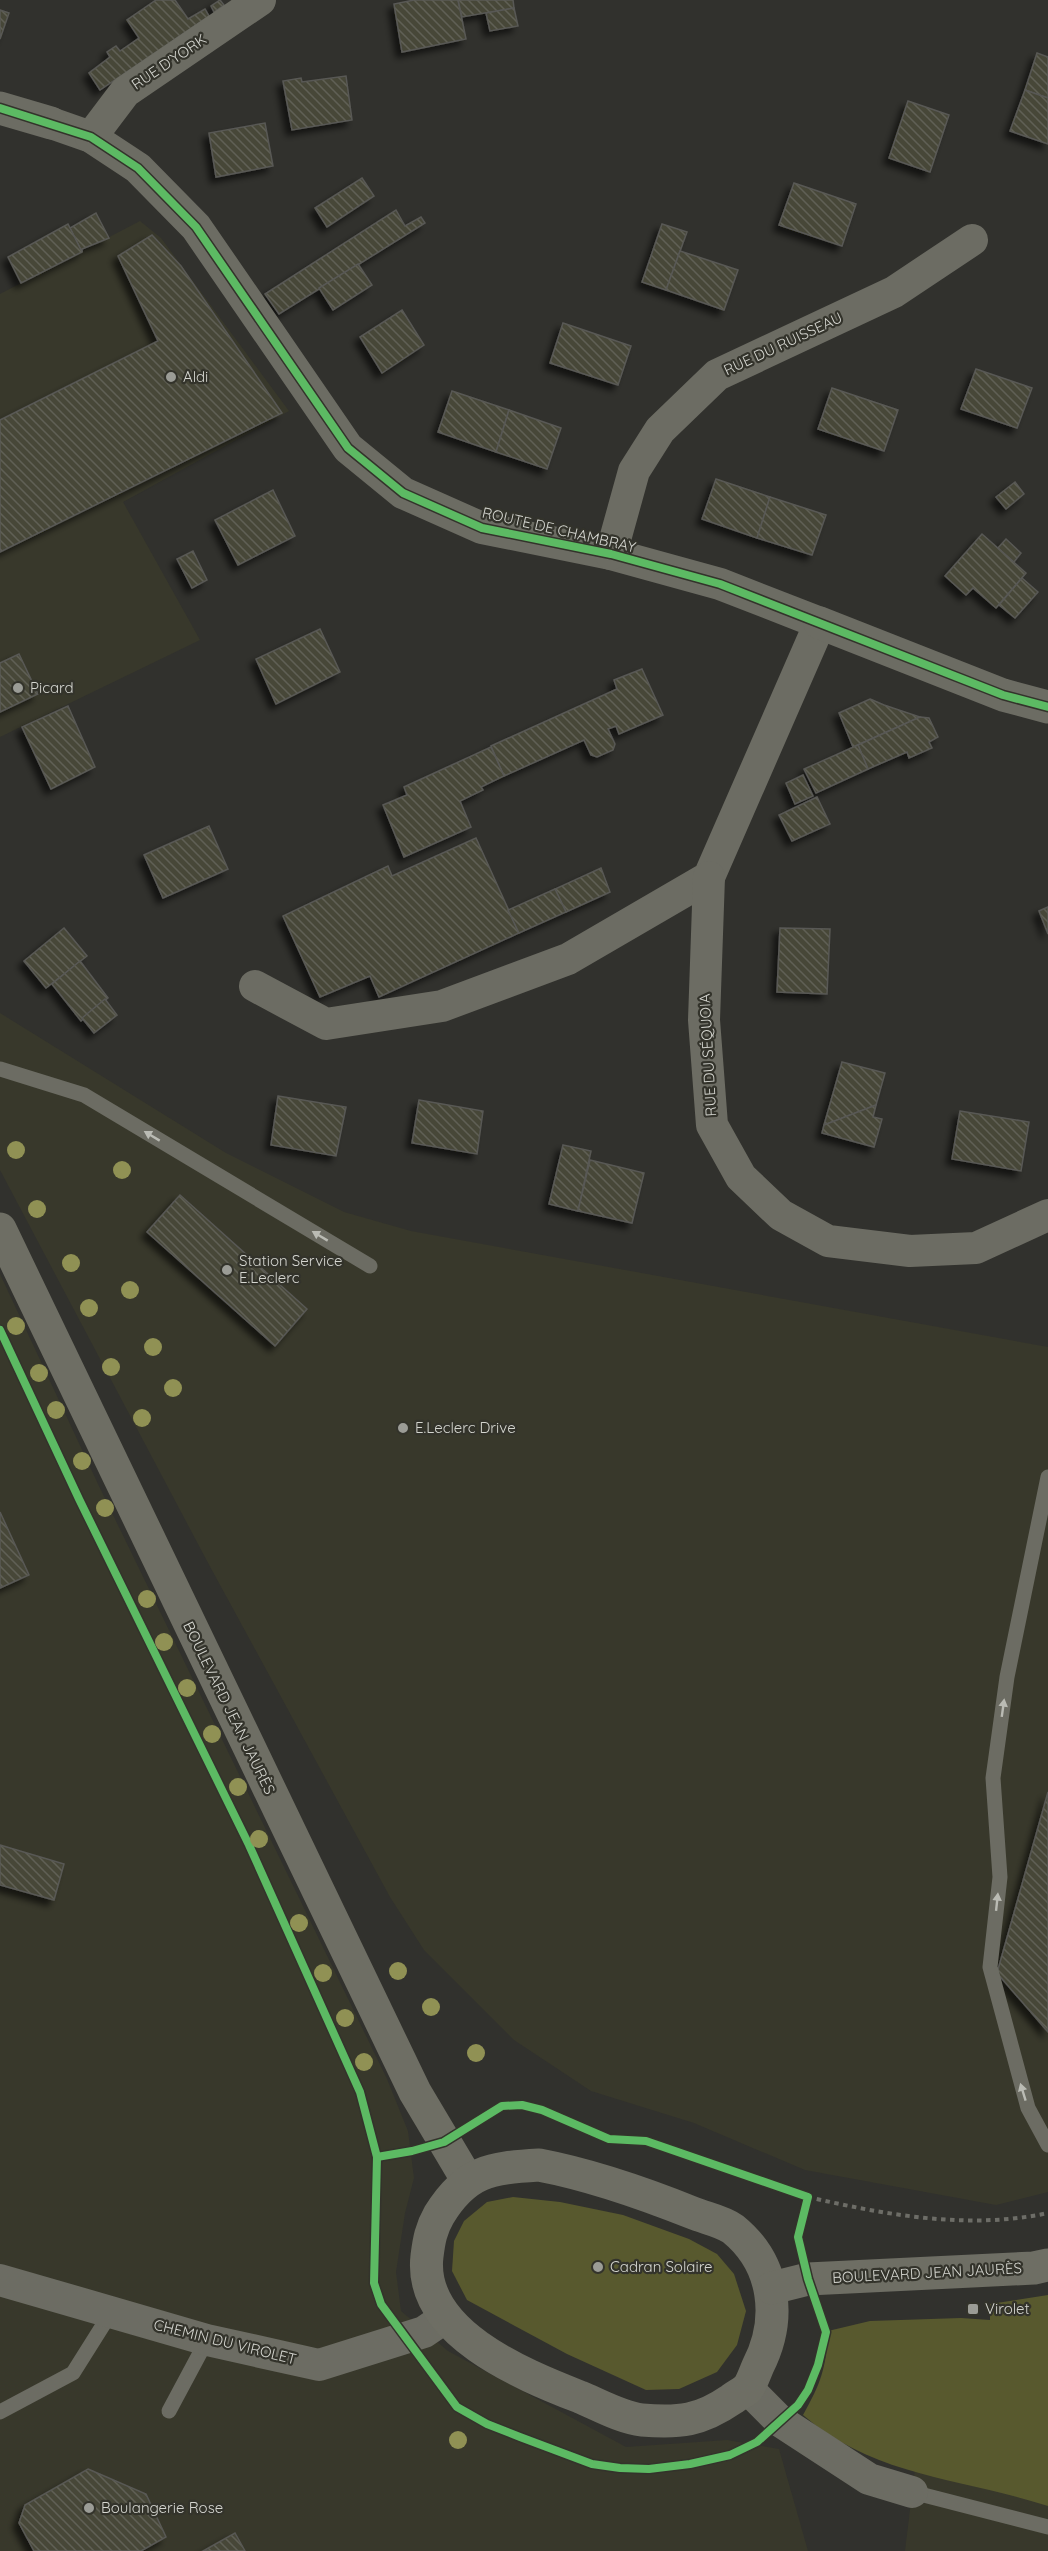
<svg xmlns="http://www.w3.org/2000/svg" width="1048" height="2551" viewBox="0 0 1048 2551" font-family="Quicksand,sans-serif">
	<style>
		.built { fill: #38382b }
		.grass { fill: #58592e }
		.building { fill: url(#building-back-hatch); stroke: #595955; stroke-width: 1.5; filter: url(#shadow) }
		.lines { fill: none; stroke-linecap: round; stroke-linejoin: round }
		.path { stroke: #6d6d67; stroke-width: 4; stroke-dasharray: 4.5 4.5; stroke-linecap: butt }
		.service { stroke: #6c6c63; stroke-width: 15 }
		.minor { stroke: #6c6c63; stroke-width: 32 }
		.tertiary { stroke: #6c6c63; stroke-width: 33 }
		.secondary { stroke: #6e6e64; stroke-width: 33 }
		.cycleway-casing { stroke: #33332b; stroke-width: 11 }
		.cycleway { stroke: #5cba63; stroke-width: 8 }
		.tree { fill: #909154 }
		.oneway { fill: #babbb4 }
		.poi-dot { fill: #9b9c96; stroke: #33332b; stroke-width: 2 }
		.labels { text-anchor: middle; stroke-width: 4.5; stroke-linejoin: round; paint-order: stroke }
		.street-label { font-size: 15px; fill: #d4d5cf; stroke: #33332b }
		.poi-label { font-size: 15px; fill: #d4d5cf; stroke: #33332b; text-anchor: start }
	</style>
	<defs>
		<pattern id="building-back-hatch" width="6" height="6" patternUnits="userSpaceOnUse" patternTransform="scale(1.5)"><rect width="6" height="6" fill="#464639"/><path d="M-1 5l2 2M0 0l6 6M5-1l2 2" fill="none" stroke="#606055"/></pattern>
		<filter id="shadow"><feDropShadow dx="-5.5" dy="5.5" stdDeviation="3" flood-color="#0009"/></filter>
	</defs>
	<rect width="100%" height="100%" fill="#31312d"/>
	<g class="built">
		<polygon points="140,221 161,238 289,411 123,502 200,640 0,737 0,294"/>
		<polygon points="0,1013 226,1153 344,1212 411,1231 1048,1347 1048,2192 996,2205 805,2170 694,2123 591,2091 514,2040 424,1950 390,1897 207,1561 0,1170"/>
		<polygon points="0,1274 98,1484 387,2079 408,2131 414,2178 405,2213 396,2272 401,2311 448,2351 626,2447 727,2440 779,2449 808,2551 0,2551"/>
		<polygon points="1048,2371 1048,2551 905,2551 922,2410"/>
	</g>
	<g class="grass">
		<polygon points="513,2197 560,2202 623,2215 689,2239 717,2254 734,2274 746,2311 737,2345 717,2372 679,2389 646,2390 567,2354 467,2300 452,2271 454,2241 464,2221 487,2202"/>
		<path d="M1048,2295V2506C962,2478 874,2477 803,2415C821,2383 826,2369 828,2331L870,2321L961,2318L990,2320V2304Z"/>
	</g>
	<g class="building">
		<polygon points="156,0 175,0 188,19 205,9 209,16 100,90 89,73 110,57 107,52 116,46 120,51 139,38 127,20"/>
		<polygon points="220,0 224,5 214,12 211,6"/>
		<polygon points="414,0 458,0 466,39 402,52 394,4"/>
		<polygon points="458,0 513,0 514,8 462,17"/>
		<polygon points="514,8 518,26 490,31 486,13"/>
		<polygon points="0,10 9,13 0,39"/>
		<polygon points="1037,53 1048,57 1048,98 1025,90"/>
		<polygon points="346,76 352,120 292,130 283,81 301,78 302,82"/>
		<polygon points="1025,90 1048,98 1048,144 1010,131"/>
		<polygon points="908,101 949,115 930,172 889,158"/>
		<polygon points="265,123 273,166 216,177 209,133"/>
		<polygon points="362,178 374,196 327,227 315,208"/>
		<polygon points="794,183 856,204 842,246 779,225"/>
		<polygon points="396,210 405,226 421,217 425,223 279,314 265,294"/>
		<polygon points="96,213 109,238 82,249 82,252 70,228"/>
		<polygon points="68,224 82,252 21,283 8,257"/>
		<polygon points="662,224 687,232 666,290 642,282"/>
		<polygon points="152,235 181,266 282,413 0,552 0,420 158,341 118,256"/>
		<polygon points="680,251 738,270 724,310 666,290"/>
		<polygon points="358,264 372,285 333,310 319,288"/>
		<polygon points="402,310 424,345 382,373 360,337"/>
		<polygon points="563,323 631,346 618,385 550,363"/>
		<polygon points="976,369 1032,388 1017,428 961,409"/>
		<polygon points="832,388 898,410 884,451 818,429"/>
		<polygon points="452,391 509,410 496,452 438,432"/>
		<polygon points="509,410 561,428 547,469 496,452"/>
		<polygon points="716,479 770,497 757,538 702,519"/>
		<polygon points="1015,482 1024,494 1006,509 996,497"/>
		<polygon points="273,490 295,536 238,565 215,520"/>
		<polygon points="770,497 826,515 812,555 757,538"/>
		<polygon points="982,534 1026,573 996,608 973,588 966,595 945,576"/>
		<polygon points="1006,539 1021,553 1014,562 998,548"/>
		<polygon points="193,551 207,580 192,588 177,559"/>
		<polygon points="1022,578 1038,592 1015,618 999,605"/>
		<polygon points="320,629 340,672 276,704 256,659"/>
		<polygon points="19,654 38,694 0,712 0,663"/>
		<polygon points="642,669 663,715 619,734 616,726 608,729 615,744 613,750 597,757 591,755 584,740 504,776 491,746 617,689 614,680"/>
		<polygon points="870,699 884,705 920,717 853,747 839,713"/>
		<polygon points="68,706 95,767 51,789 22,727"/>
		<polygon points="920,717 929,718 938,737 929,742 932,748 909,758 907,752 868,769 858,745"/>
		<polygon points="858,745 868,769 816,793 804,769"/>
		<polygon points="491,747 504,776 481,787 483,790 460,801 471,827 404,857 383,805 407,795 404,787"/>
		<polygon points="803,775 813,796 795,804 786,783"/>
		<polygon points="817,797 830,824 792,841 779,815"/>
		<polygon points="209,826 228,869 163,898 144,855"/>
		<polygon points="476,838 519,933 379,997 370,976 320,997 283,916 388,866 392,876"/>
		<polygon points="601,868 610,892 566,912 555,889"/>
		<polygon points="555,889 566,912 519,933 508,910"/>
		<polygon points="1048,907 1048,934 1039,911"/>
		<polygon points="64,928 87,956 46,988 24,961"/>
		<polygon points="780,928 830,929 827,994 777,992"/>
		<polygon points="80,961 108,998 81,1021 52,984"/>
		<polygon points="105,999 117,1015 94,1033 82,1018"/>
		<polygon points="842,1062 885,1073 876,1105 824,1125"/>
		<polygon points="278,1096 346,1107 336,1156 271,1145"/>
		<polygon points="419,1100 483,1111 477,1154 412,1143"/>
		<polygon points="876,1105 873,1117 882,1119 874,1147 822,1133 824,1125"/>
		<polygon points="960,1111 1029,1122 1021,1171 952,1159"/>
		<polygon points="563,1145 591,1151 578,1211 549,1204"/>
		<polygon points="590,1160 644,1173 632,1223 578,1211"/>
		<polygon points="180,1195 307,1309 275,1346 147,1232"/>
		<polygon points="0,1512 29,1575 0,1588"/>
		<polygon points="1048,1792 1048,2032 997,1973"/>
		<polygon points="0,1845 64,1864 54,1900 0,1885"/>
		<polygon points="88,2469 146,2494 166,2537 141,2551 34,2551 19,2523 25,2505"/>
		<polygon points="235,2533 245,2551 203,2551"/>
	</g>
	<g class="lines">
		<path class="path" d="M808,2197C886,2215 969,2230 1048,2213"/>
		<g class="service">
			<polyline points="0,1069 84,1095 370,1266"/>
			<polyline points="1048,1477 1007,1677 993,1778 1000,1877 990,1967 1028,2108 1048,2145"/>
			<polyline points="169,2411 207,2340"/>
			<polyline points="0,2412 73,2373 112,2311"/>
			<polyline points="912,2492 1048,2527"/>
		</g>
		<g class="minor">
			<polyline points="51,123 91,137 138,168 196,227 348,448 403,493 482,528 611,554 720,584 820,623 709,877 568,959 442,1006 326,1024 255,986"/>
			<polyline points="91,137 125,92 260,0"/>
			<polyline points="611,554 634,471 660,430 717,375 894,292 972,240"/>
			<polyline points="709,877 704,1020 712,1125 741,1177 781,1215 828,1241 910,1251 976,1248 1048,1215"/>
			<polyline points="0,2280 207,2340 319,2365 424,2332 446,2317"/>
			<polyline points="747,2388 780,2421 869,2479 912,2492"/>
		</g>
		<g class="tertiary">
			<polyline points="0,108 51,123"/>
			<polyline points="820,623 1003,695 1048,707"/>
		</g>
		<g class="secondary">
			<polyline points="0,1229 415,2092 468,2181"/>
			<path d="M539,2165C592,2175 643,2193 693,2213C705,2218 722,2221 733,2229C776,2264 782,2319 758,2366C755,2373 752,2382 748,2388C744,2392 737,2395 732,2399C700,2421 680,2423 642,2420C622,2418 599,2405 580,2397C521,2374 418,2332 427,2256C429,2240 431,2229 439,2215C466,2171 490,2168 539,2165Z"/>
			<polyline points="772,2288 808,2279 1034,2268 1048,2265"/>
		</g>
		<defs>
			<g id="cycleway">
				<polyline points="0,108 91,137 138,168 196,227 348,448 403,493 482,528 611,554 720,584 1003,695 1048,707"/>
				<polyline points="0,1330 79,1499 249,1845 360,2092 377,2157"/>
				<polygon points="522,2105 542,2110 609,2139 646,2141 808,2197 798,2237 808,2279 826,2332 818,2365 808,2390 798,2405 757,2442 730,2455 690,2464 649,2469 620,2468 592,2464 520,2437 487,2424 457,2407 381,2304 374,2283 377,2157 412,2151 444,2142 502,2106"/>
			</g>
		</defs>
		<use href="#cycleway" class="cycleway-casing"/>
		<use href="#cycleway" class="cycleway"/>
	</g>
	<g class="tree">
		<circle cx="16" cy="1150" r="9"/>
		<circle cx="122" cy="1170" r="9"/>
		<circle cx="37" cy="1209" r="9"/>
		<circle cx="71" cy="1263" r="9"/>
		<circle cx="130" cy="1290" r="9"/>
		<circle cx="89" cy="1308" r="9"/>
		<circle cx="16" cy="1326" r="9"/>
		<circle cx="153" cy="1347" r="9"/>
		<circle cx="111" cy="1367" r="9"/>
		<circle cx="39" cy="1373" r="9"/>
		<circle cx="173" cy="1388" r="9"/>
		<circle cx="56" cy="1410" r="9"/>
		<circle cx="142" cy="1418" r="9"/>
		<circle cx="82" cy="1461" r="9"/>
		<circle cx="105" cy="1508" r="9"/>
		<circle cx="147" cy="1599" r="9"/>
		<circle cx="164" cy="1642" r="9"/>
		<circle cx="187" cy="1688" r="9"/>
		<circle cx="212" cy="1734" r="9"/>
		<circle cx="238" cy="1787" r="9"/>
		<circle cx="259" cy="1839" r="9"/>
		<circle cx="299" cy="1923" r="9"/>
		<circle cx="398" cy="1971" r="9"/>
		<circle cx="323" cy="1973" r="9"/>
		<circle cx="431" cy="2007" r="9"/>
		<circle cx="345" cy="2018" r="9"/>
		<circle cx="476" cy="2053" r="9"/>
		<circle cx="364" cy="2062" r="9"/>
		<circle cx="458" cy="2440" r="9"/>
	</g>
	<defs><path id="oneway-solid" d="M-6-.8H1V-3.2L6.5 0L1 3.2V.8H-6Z" transform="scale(1.5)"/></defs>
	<g class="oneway">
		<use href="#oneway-solid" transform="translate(152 1136) rotate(-149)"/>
		<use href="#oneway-solid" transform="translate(320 1236) rotate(-149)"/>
		<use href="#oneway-solid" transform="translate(1003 1708) rotate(-82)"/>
		<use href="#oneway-solid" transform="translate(997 1902) rotate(-84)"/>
		<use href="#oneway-solid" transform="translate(1023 2092) rotate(-107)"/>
	</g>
	<g class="poi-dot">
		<circle cx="171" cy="377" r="6"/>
		<circle cx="18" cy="688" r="6"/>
		<circle cx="227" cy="1270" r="6"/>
		<circle cx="403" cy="1428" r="6"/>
		<circle cx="598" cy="2267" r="6"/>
		<rect x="967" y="2303" width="12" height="12" rx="3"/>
		<circle cx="89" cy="2508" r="6"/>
	</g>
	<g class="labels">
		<g class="street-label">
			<text transform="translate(169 62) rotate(-34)" y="5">RUE D'YORK</text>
			<text transform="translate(783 344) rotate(-25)" y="5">RUE DU RUISSEAU</text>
			<text transform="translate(559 530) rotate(13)" y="5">ROUTE DE CHAMBRAY</text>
			<text transform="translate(708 1055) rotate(-93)" y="5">RUE DU SÉQUOIA</text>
			<text transform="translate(229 1708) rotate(64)" y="5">BOULEVARD JEAN JAURÈS</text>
			<text transform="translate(927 2273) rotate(-3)" y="5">BOULEVARD JEAN JAURÈS</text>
			<text transform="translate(225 2342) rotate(14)" y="5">CHEMIN DU VIROLET</text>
		</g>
		<g class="poi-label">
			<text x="183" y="382">Aldi</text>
			<text x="30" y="693">Picard</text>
			<text x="239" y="1266">Station Service<tspan x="239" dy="17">E.Leclerc</tspan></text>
			<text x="415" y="1433">E.Leclerc Drive</text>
			<text x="610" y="2272">Cadran Solaire</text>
			<text x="985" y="2314">Virolet</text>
			<text x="101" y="2513">Boulangerie Rose</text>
		</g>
	</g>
</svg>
